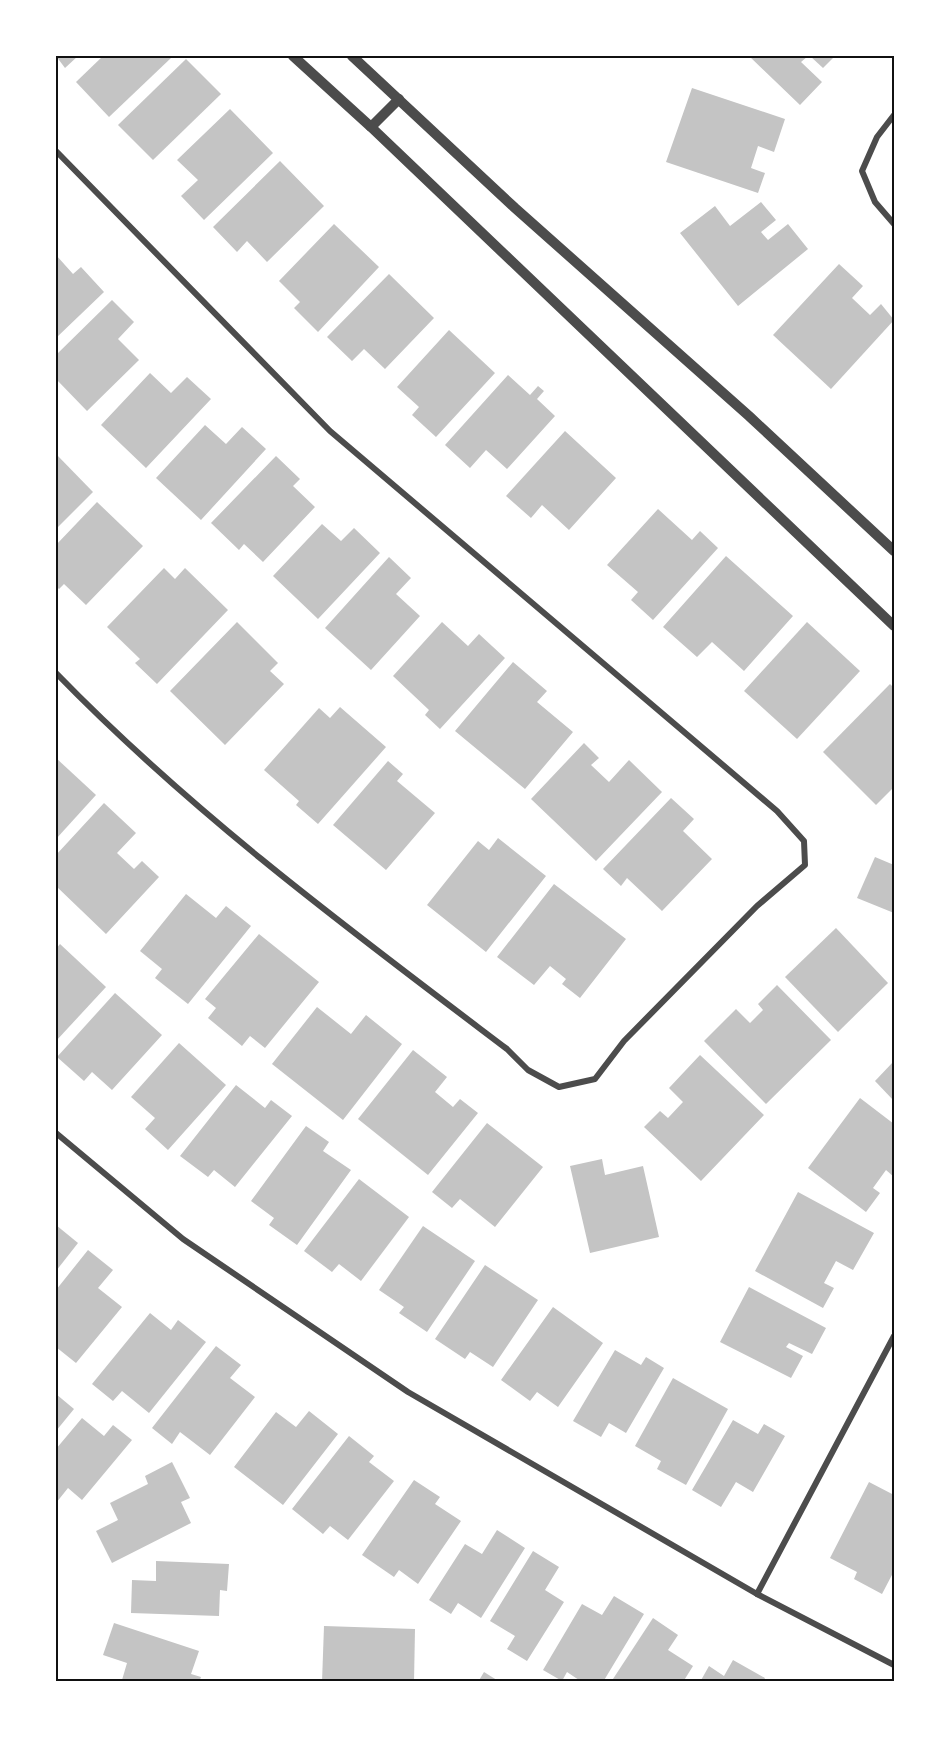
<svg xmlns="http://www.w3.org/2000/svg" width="950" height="1737" viewBox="0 0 950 1737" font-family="Spectral,serif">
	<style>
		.building { fill: #c4c4c4 }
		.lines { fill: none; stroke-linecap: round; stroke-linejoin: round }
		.minor { stroke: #4c4c4c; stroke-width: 6 }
		.tertiary { stroke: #4c4c4c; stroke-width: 10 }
		.neatline { fill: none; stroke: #111; stroke-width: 2 }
	</style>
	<rect width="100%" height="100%" fill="#fff"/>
	<g class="building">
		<polygon points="56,56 78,56 65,68"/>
		<polygon points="103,56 169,56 171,58 109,117 76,82"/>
		<polygon points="749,56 808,56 801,62 822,82 800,105"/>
		<polygon points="810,56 835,56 823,68"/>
		<polygon points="186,59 221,94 153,160 118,125"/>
		<polygon points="692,88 785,119 774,152 758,146 751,168 765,173 758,193 666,162"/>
		<polygon points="230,109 273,153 204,220 181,196 198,180 177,160"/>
		<polygon points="280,161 324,206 267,262 247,241 237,252 213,227"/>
		<polygon points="761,202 776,220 761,232 768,240 788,224 808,249 738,306 680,233 715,206 730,226"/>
		<polygon points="334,224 379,267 318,332 294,308 300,302 279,281"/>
		<polygon points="56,255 73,274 81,267 104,292 56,338"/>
		<polygon points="839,264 863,286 852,298 870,315 881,304 894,320 831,389 773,335"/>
		<polygon points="389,274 434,318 385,369 364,349 352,361 327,337"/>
		<polygon points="112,300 134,322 118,339 139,360 87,411 56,379 56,355"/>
		<polygon points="449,330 495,373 436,437 412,415 419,407 397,387"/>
		<polygon points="150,373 171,393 187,377 211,399 146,468 101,425"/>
		<polygon points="508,375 530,395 538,386 544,391 537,399 555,416 507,469 486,450 470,468 445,445"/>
		<polygon points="205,425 226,444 242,427 266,449 201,520 156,478"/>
		<polygon points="565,431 616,478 569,530 542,505 531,518 506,496"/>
		<polygon points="56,454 93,492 56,529"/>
		<polygon points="276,456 300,479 293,486 315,507 263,562 244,544 239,550 211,523"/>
		<polygon points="97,502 143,546 86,605 64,584 59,589 56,586 56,545"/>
		<polygon points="658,509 692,540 700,531 718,548 653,620 631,600 638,592 607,565"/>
		<polygon points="322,524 341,541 354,528 380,553 318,619 273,576"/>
		<polygon points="726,556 793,616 744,671 712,642 697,657 663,627"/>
		<polygon points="389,557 411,578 396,594 420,616 371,670 325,628"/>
		<polygon points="164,568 175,579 185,568 228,610 157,684 135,663 140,659 107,627"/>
		<polygon points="237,622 278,663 270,671 284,684 225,745 170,691"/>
		<polygon points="442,622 468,646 479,634 505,658 440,729 425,715 429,710 393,676"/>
		<polygon points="807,622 860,671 797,739 744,691"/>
		<polygon points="513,662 547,691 537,702 573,732 525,789 455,731"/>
		<polygon points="890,684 894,688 894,787 876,805 823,752"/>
		<polygon points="340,707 386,747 318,824 296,805 299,801 264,770 319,708 330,718"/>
		<polygon points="584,743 599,758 591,765 609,782 629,760 662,792 596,861 531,799"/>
		<polygon points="56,758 96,795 56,839"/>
		<polygon points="388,761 403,774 397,781 435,813 386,870 333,825"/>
		<polygon points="671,798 694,819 683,831 712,859 662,911 627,878 621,886 603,869"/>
		<polygon points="104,803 136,833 117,853 134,869 142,861 159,877 106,934 56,886 56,855"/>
		<polygon points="498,838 546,876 486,952 427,905 478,841 489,850"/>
		<polygon points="875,857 894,865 894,913 857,898"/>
		<polygon points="554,884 626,939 580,998 562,984 566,979 550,966 534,985 497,957"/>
		<polygon points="186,894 216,918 226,906 251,926 188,1004 155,978 162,969 140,951"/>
		<polygon points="836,928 888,983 838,1032 785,977"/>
		<polygon points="259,934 319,982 265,1048 250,1036 242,1046 208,1018 216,1008 205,999"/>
		<polygon points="60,944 106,987 56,1041 56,949"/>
		<polygon points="777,985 831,1040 766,1104 704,1041 736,1009 750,1023 763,1010 758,1004"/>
		<polygon points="115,993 162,1035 112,1090 92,1072 84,1081 57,1057"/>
		<polygon points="317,1007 351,1034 366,1015 402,1044 343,1120 272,1064"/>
		<polygon points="179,1043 226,1085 168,1150 145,1129 155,1118 131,1097"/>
		<polygon points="413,1050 447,1077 435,1092 453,1107 460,1099 478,1113 428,1175 358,1119"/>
		<polygon points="700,1055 764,1115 701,1181 644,1127 660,1111 668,1118 683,1102 669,1088"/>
		<polygon points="894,1061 894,1101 875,1081"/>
		<polygon points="236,1085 265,1108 271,1100 292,1116 235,1187 214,1170 208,1177 180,1156"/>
		<polygon points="860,1098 894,1124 894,1177 886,1170 873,1188 880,1193 866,1212 808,1168"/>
		<polygon points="487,1123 543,1167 495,1227 460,1199 452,1208 432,1192"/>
		<polygon points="306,1126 329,1142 323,1151 351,1170 297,1245 269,1225 274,1218 251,1201"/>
		<polygon points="602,1159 605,1175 643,1166 659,1237 590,1253 570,1166"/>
		<polygon points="359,1179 409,1217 361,1281 339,1264 332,1272 304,1251"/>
		<polygon points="798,1192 874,1233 853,1270 836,1261 824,1283 834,1288 823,1308 755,1271"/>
		<polygon points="56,1225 78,1243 56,1271"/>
		<polygon points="423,1226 475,1261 427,1332 399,1313 404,1307 379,1290"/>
		<polygon points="88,1250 113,1270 98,1288 122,1307 76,1363 56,1347 56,1290"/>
		<polygon points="485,1265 538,1300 493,1367 470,1352 465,1359 435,1339"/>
		<polygon points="749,1287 826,1328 812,1354 789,1343 786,1347 803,1356 791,1378 720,1342"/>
		<polygon points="553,1307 603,1343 558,1407 537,1392 530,1401 501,1380"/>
		<polygon points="150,1313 171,1330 178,1320 206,1342 149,1413 122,1391 113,1401 92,1384"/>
		<polygon points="216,1346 241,1365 230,1378 255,1397 210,1455 180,1432 172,1444 152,1428"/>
		<polygon points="615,1350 641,1365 646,1357 664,1368 626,1433 609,1423 601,1437 573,1421"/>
		<polygon points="673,1378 728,1409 686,1485 657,1469 661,1461 635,1446"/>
		<polygon points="56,1394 74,1409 56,1431"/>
		<polygon points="309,1411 338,1434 283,1505 234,1467 276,1412 296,1427"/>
		<polygon points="82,1418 104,1436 113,1425 132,1440 82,1500 68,1488 56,1503 56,1449"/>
		<polygon points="733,1420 758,1434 764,1424 785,1436 753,1492 736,1482 721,1507 692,1490"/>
		<polygon points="349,1436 374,1456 369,1462 394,1481 348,1540 330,1526 323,1534 292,1509"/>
		<polygon points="172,1462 190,1498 181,1502 191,1523 112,1563 96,1531 118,1520 110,1503 148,1484 145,1476"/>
		<polygon points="414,1480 440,1497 435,1504 461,1521 418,1584 399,1570 394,1577 362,1555"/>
		<polygon points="869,1482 894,1495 894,1571 882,1594 854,1579 857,1572 830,1558"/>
		<polygon points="497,1530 525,1548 481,1618 458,1603 451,1614 429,1600 465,1544 482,1554"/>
		<polygon points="533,1551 559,1567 545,1590 564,1602 527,1661 507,1649 515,1636 490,1621"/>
		<polygon points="156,1561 229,1564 227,1591 220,1590 219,1616 131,1613 132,1580 156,1581"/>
		<polygon points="614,1596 644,1614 603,1682 582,1682 567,1672 562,1681 543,1670 582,1604 602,1615"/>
		<polygon points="653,1618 678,1635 668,1650 693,1666 683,1682 611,1682"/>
		<polygon points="114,1623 199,1651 191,1674 201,1677 199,1682 122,1680 127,1663 103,1655"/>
		<polygon points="324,1626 415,1629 414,1682 322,1682"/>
		<polygon points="733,1660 765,1678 763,1682 700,1682 709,1666 724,1676"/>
		<polygon points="484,1672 500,1682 478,1682"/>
	</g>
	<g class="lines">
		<g class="minor">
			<polyline points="894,115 877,137 862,171 875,202 894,224"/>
			<path d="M56,151L330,431L777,811L804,841L805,865L757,906L624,1041L595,1079L559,1087L528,1070L507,1049C351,931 193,814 56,673"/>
			<polyline points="56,1133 183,1239 408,1392 757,1594 894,1665"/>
			<polyline points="757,1594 894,1336"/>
		</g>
		<g class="tertiary">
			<polyline points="293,56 371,127 894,626"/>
			<polyline points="352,56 515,208 749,416 894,551"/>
			<polyline points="371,127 399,99"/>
		</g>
	</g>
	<rect width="950" height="1737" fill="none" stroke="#ffffff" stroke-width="114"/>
	<rect x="57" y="57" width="836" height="1623" class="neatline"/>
</svg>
